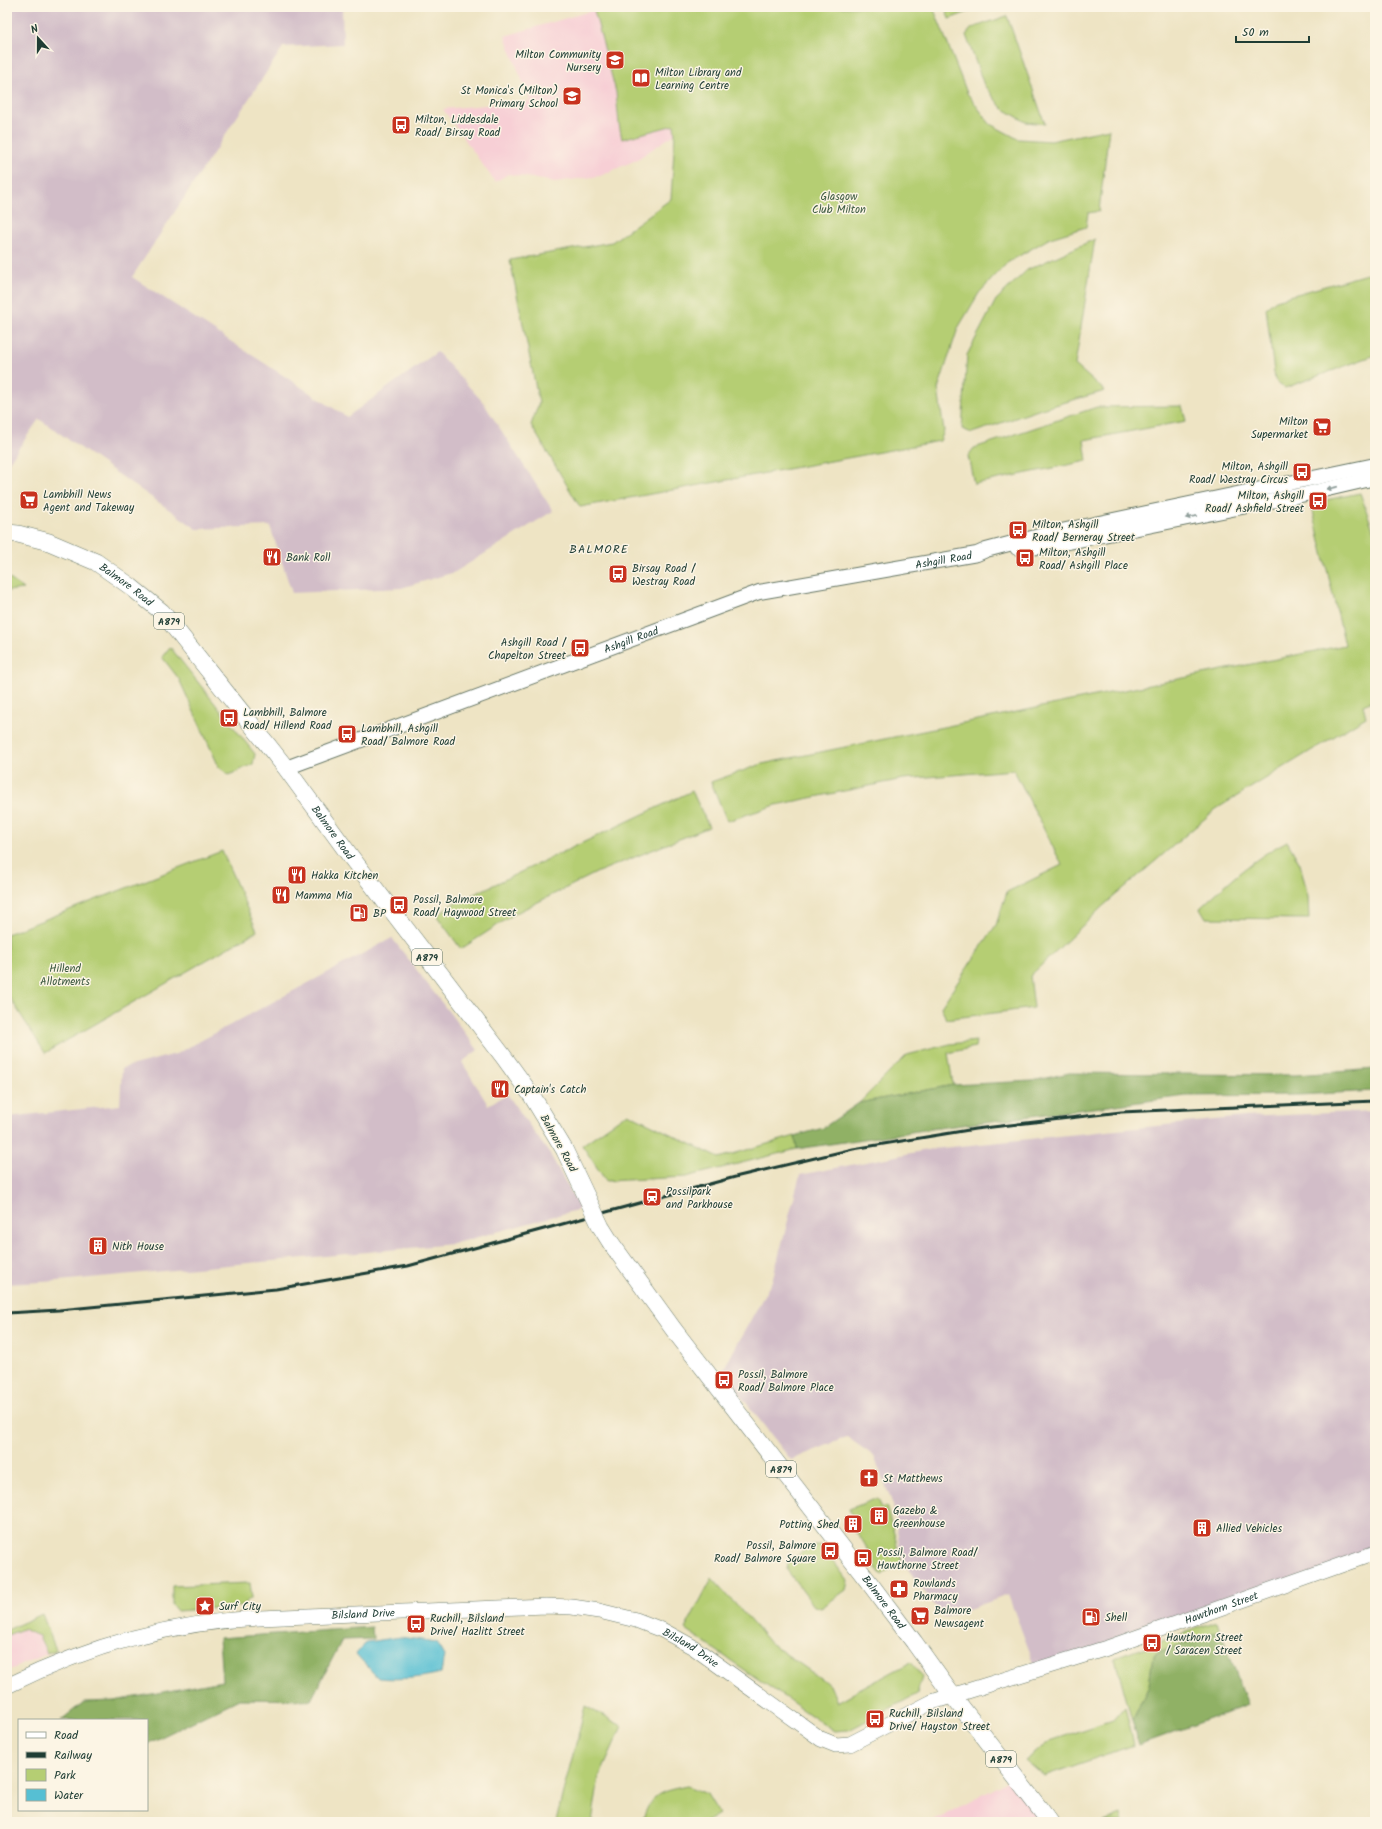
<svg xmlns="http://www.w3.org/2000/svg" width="1382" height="1829" viewBox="0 0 1382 1829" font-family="Kalam,sans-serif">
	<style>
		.built { fill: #f7cfd5 }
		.industrial { fill: #d2bdc8 }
		.green { fill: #b5ce73; stroke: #6a8654 }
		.forest { fill: #90b165; stroke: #58774c }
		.water { fill: #56bfd3; stroke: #3a7e84 }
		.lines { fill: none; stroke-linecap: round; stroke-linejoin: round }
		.tertiary-casing { stroke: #677766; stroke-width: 16 }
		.secondary-casing { stroke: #677766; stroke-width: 16 }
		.primary-casing { stroke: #677766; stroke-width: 18 }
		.tertiary { stroke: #fff; stroke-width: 14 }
		.secondary { stroke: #fff; stroke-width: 15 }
		.primary { stroke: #fff; stroke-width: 17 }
		.rail { stroke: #1f3d34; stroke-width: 3 }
		.primary-bridge-casing { stroke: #677766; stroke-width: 18; stroke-linecap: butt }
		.primary-bridge { stroke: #fff; stroke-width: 17 }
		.oneway { fill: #8f9e9a }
		.labels { text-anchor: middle; stroke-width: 3; stroke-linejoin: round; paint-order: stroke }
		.shield { fill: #fcf5e5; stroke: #617469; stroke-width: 1 }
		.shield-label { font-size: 10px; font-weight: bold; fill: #1f3d34 }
		.poi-label { font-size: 11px; fill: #1f3d34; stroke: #fcf5e5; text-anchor: start }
		.park-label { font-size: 11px; fill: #3d5a41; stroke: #fcf5e5 }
		.street-label { font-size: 11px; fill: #1f3d34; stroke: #fcf5e5 }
		.neighbourhood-label { font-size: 12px; letter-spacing: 1px; fill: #1f3d34; stroke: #fcf5e5 }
	</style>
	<rect width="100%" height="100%" fill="#fcf5e5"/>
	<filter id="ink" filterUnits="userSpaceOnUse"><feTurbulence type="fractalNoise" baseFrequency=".025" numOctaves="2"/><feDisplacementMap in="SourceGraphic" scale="8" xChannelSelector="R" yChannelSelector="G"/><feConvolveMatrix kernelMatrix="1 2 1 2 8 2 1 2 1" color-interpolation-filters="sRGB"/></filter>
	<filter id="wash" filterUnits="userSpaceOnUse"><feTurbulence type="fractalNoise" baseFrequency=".012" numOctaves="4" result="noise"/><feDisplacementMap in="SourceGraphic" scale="16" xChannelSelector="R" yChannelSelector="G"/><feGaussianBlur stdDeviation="0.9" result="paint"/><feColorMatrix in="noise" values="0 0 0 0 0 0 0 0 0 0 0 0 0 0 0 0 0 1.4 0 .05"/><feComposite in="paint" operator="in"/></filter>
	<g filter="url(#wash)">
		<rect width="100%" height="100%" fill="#eee4c4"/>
		<g class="built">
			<polygon points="594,10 616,92 619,124 623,139 674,125 675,134 636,160 600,176 555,182 508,174 495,182 443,109 530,101 505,36"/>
			<polygon points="42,1614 56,1650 7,1671 7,1630"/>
			<polygon points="1016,1777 1049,1822 932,1822"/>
		</g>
		<g class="industrial">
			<polygon points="7,7 342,7 343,44 283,47 132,277 347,417 437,352 483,402 553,511 455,572 401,588 292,593 270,526 197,529 39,419 7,465"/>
			<polygon points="392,938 478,1050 462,1062 488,1105 507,1094 551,1156 580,1209 452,1244 58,1281 7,1284 7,1117 120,1105 122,1068 176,1054"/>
			<polygon points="1375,1111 1375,1553 1037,1671 1008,1595 944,1618 902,1561 893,1505 874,1456 847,1437 791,1460 722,1372 772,1281 800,1175 932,1149 1244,1117"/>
		</g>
		<g class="green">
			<polygon points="605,7 933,7 967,93 990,124 1018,139 1051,141 1109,129 1099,211 1088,213 1086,227 1050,238 1007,263 979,293 958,328 938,389 944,431 940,441 580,507 531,425 539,403 510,260 612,242 671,199 675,134 674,125 622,139 619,124 616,92 594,10"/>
			<polygon points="945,7 982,7 949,19"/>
			<polygon points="1007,16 1045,124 1026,122 1002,108 984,85 966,35 972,28"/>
			<polygon points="1095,239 1075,365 1105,391 1041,409 972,433 962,429 967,355 996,300 1027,270"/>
			<polygon points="1367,274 1375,279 1375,355 1285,388 1275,380 1266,308 1276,300"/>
			<polygon points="1182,406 1186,421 1084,440 1087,461 974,484 968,456 974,448 1097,407"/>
			<polygon points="1360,493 1375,535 1375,700 1363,705 1366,717 1216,809 1103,906 1030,976 1034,1008 946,1019 941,1007 996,925 1007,892 1062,865 1014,770 903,779 776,805 727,821 711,782 762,764 1345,645 1311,503"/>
			<polygon points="7,577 24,589 7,591"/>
			<polygon points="170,647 255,754 253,764 229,775 219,767 179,679 162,657"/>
			<polygon points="692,791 709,827 598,872 516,913 461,949 437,916 451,905"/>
			<path d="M1287,841L1300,864L1308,896L1309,919L1206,918L1200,908C1227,883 1254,858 1287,841Z"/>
			<polygon points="222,851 257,931 45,1053 7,993 7,934"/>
			<polygon points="976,1041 975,1047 948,1053 953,1085 859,1103 907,1055 950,1044"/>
			<polygon points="628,1113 719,1158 795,1136 797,1149 686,1177 606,1181 582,1145"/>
			<path d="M878,1498L882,1508L886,1506L902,1561L882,1575C871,1565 869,1546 858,1535C854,1531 848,1527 843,1524L853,1520L849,1509Z"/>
			<polygon points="811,1545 821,1545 848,1581 846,1590 821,1608 814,1606 787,1570 788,1563"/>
			<polygon points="712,1578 770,1643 830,1685 837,1702 911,1662 922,1677 917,1694 849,1730 834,1731 685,1629"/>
			<polygon points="250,1583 252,1597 241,1606 177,1611 172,1605 172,1586"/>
			<polygon points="42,1614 56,1650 47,1653 39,1636 23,1629 7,1635 7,1630"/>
			<polygon points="1217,1621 1220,1630 1153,1655 1149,1686 1132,1720 1115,1658"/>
			<path d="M585,1706L622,1726L599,1777L592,1822H556C564,1783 577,1745 585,1706Z"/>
			<polygon points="1125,1706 1134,1745 1044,1776 1025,1760 1050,1741 1113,1720"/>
			<path d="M687,1786L707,1794L719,1814L706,1822H642C651,1793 659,1792 687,1786Z"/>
			<polygon points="1121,1815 1123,1822 1104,1822"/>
		</g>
		<g class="forest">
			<polygon points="1375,1069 1375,1091 1299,1095 1186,1096 938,1128 797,1149 795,1136 823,1128 859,1103 953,1085 1032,1081 1069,1073 1295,1075"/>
			<polygon points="372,1627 373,1639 342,1640 311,1700 239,1699 147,1744 147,1720 61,1720 84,1702 114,1701 222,1681 219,1638"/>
			<polygon points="1220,1630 1248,1705 1139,1745 1132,1720 1149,1686 1153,1655"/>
		</g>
		<path class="water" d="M401,1637L436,1642L444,1656L441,1673C420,1678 400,1680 378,1678L356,1654L367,1642Z"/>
	</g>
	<g filter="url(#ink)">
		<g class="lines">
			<defs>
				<g id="tertiary">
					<polyline points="1017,548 1044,547 1306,494 1375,478"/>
					<path id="s1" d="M286,768L759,592L977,554L986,550L1047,534L1375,465"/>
				</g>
				<g id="secondary">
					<path id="s2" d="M7,1686C86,1647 171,1622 260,1618L546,1606L572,1607L599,1611L636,1620L662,1630L693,1647L821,1739L836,1745L850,1744L932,1702L1107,1648L1375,1553"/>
				</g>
				<g id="primary">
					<path id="s3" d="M7,533L18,534L49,542L96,562L130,586L162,612L286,768L351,857L503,1056L532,1096L564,1149"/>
					<path id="s4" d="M611,1243L674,1330L868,1581L914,1642L952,1695L1050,1822"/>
				</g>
			</defs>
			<use href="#tertiary" class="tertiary-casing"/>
			<use href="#secondary" class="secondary-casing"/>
			<use href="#primary" class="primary-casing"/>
			<use href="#tertiary" class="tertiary"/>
			<use href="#secondary" class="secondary"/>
			<use href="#primary" class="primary"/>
			<polyline class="rail" points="7,1313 59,1310 276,1289 408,1266 739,1176 853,1149 975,1129 1121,1112 1375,1101"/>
			<defs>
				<polyline id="primary-bridge" points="564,1149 601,1227 611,1243"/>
			</defs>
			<use href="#primary-bridge" class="primary-bridge-casing"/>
			<use href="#primary-bridge" class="primary-bridge"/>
		</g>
		<defs><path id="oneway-solid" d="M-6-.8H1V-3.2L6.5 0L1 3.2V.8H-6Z"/></defs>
		<g class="oneway">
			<use href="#oneway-solid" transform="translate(1332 488) rotate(167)"/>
			<use href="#oneway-solid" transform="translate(1191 517) rotate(169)"/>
		</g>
	</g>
	<defs>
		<symbol id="school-square" viewBox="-11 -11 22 22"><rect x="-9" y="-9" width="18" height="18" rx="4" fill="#c8321e" stroke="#fcf5e5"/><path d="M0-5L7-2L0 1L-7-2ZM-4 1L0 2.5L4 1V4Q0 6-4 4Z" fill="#fff"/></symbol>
		<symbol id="library-square" viewBox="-11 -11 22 22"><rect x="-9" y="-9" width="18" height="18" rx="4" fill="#c8321e" stroke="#fcf5e5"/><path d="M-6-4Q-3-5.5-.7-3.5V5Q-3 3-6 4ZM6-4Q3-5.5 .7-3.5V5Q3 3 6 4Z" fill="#fff"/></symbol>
		<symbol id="bus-square" viewBox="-11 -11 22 22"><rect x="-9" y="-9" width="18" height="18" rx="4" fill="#c8321e" stroke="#fcf5e5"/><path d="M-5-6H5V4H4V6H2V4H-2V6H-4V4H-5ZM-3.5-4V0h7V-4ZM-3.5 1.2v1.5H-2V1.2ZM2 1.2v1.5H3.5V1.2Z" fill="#fff"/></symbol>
		<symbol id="supermarket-square" viewBox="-11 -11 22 22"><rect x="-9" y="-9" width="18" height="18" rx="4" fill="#c8321e" stroke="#fcf5e5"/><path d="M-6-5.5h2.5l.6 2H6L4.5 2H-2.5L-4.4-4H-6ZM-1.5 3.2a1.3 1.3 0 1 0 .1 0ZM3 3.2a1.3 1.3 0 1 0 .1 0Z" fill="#fff"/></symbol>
		<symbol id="restaurant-square" viewBox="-11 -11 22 22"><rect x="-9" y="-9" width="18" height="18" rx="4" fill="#c8321e" stroke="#fcf5e5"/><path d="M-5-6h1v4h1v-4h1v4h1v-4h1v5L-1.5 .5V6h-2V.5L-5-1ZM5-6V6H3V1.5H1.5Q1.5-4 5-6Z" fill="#fff"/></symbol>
		<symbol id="fuel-square" viewBox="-11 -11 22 22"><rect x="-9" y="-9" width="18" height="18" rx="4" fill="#c8321e" stroke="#fcf5e5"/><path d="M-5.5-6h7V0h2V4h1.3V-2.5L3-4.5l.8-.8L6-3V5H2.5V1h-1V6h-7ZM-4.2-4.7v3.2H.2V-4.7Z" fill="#fff"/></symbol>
		<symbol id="station-square" viewBox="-11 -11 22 22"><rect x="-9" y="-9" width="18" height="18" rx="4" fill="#c8321e" stroke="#fcf5e5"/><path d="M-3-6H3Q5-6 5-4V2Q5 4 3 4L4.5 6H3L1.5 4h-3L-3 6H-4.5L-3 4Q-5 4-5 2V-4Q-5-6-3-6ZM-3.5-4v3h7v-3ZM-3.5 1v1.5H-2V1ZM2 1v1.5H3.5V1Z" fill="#fff"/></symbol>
		<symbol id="building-square" viewBox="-11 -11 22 22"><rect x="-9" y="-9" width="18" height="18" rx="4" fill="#c8321e" stroke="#fcf5e5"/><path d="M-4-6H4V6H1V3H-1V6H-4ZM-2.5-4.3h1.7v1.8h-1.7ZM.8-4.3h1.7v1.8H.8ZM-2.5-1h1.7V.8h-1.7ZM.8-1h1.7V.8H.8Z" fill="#fff"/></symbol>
		<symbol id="church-square" viewBox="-11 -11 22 22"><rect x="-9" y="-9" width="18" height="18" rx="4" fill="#c8321e" stroke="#fcf5e5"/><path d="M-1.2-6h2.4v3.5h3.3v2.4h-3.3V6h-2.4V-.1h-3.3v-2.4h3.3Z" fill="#fff"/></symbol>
		<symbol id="pharmacy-square" viewBox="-11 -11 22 22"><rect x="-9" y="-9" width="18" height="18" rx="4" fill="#c8321e" stroke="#fcf5e5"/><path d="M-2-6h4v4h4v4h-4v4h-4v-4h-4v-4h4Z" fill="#fff"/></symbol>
		<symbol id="sight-square" viewBox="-11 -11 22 22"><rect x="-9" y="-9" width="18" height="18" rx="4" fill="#c8321e" stroke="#fcf5e5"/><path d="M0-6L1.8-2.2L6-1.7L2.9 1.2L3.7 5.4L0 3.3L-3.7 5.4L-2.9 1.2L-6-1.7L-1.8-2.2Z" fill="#fff"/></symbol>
	</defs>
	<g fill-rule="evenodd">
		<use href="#school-square" x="604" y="49" width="22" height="22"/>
		<use href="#library-square" x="630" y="67" width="22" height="22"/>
		<use href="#school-square" x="561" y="85" width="22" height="22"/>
		<use href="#bus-square" x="390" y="114" width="22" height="22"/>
		<use href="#supermarket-square" x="1311" y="416" width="22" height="22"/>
		<use href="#bus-square" x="1291" y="461" width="22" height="22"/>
		<use href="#supermarket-square" x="18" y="489" width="22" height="22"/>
		<use href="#bus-square" x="1307" y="490" width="22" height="22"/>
		<use href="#bus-square" x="1007" y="519" width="22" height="22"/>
		<use href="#restaurant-square" x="261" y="546" width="22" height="22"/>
		<use href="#bus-square" x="1014" y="547" width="22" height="22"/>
		<use href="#bus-square" x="607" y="563" width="22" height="22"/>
		<use href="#bus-square" x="569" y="637" width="22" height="22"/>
		<use href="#bus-square" x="218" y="707" width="22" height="22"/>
		<use href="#bus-square" x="336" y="723" width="22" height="22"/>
		<use href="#restaurant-square" x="286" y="864" width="22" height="22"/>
		<use href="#restaurant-square" x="270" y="884" width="22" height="22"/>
		<use href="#bus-square" x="388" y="894" width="22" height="22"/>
		<use href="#fuel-square" x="348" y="902" width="22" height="22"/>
		<use href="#restaurant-square" x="489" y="1078" width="22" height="22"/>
		<use href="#station-square" x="641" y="1186" width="22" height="22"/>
		<use href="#building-square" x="87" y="1235" width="22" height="22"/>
		<use href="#bus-square" x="713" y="1369" width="22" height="22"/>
		<use href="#church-square" x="858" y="1467" width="22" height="22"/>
		<use href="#building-square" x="868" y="1505" width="22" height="22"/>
		<use href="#building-square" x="842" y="1513" width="22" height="22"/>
		<use href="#building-square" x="1191" y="1517" width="22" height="22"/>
		<use href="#bus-square" x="819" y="1540" width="22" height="22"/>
		<use href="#bus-square" x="852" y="1547" width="22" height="22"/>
		<use href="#pharmacy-square" x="888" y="1578" width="22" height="22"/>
		<use href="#sight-square" x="194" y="1595" width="22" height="22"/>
		<use href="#supermarket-square" x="909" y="1605" width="22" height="22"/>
		<use href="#fuel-square" x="1080" y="1606" width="22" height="22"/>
		<use href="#bus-square" x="405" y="1613" width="22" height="22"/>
		<use href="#bus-square" x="1141" y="1632" width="22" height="22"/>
		<use href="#bus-square" x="864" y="1708" width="22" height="22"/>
	</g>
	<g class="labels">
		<g class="shield">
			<rect x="154" y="613" width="30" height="16" rx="3"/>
			<rect x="412" y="949" width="30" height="16" rx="3"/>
			<rect x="766" y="1461" width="30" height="16" rx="3"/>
			<rect x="986" y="1751" width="30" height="16" rx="3"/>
		</g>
		<g class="shield-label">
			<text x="169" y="625">A879</text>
			<text x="427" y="961">A879</text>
			<text x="781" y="1473">A879</text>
			<text x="1001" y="1763">A879</text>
		</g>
		<g class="poi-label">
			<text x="601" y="58" text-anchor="end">Milton Community<tspan x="601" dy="13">Nursery</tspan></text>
			<text x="655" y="76">Milton Library and<tspan x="655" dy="13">Learning Centre</tspan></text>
			<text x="558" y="94" text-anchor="end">St Monica's (Milton)<tspan x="558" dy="13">Primary School</tspan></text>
			<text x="415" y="123">Milton, Liddesdale<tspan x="415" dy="13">Road/ Birsay Road</tspan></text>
			<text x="1308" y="425" text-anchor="end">Milton<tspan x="1308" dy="13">Supermarket</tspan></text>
			<text x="1288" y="470" text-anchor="end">Milton, Ashgill<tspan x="1288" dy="13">Road/ Westray Circus</tspan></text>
			<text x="43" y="498">Lambhill News<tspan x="43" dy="13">Agent and Takeway</tspan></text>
			<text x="1304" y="499" text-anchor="end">Milton, Ashgill<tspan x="1304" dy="13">Road/ Ashfield Street</tspan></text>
			<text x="1032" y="528">Milton, Ashgill<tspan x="1032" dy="13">Road/ Berneray Street</tspan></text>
			<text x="1039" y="556">Milton, Ashgill<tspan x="1039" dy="13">Road/ Ashgill Place</tspan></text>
			<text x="286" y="561">Bank Roll</text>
			<text x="632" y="572">Birsay Road /<tspan x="632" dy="13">Westray Road</tspan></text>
			<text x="566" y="646" text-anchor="end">Ashgill Road /<tspan x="566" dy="13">Chapelton Street</tspan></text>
			<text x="243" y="716">Lambhill, Balmore<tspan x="243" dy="13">Road/ Hillend Road</tspan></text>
			<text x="361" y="732">Lambhill, Ashgill<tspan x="361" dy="13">Road/ Balmore Road</tspan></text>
			<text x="311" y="879">Hakka Kitchen</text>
			<text x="295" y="899">Mamma Mia</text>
			<text x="413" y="903">Possil, Balmore<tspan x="413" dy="13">Road/ Haywood Street</tspan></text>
			<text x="373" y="917">BP</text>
			<text x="514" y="1093">Captain's Catch</text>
			<text x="666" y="1195">Possilpark<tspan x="666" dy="13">and Parkhouse</tspan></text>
			<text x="112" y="1250">Nith House</text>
			<text x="738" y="1378">Possil, Balmore<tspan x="738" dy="13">Road/ Balmore Place</tspan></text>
			<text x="883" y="1482">St Matthews</text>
			<text x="893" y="1514">Gazebo &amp;<tspan x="893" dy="13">Greenhouse</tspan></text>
			<text x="839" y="1528" text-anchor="end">Potting Shed</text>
			<text x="1216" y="1532">Allied Vehicles</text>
			<text x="816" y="1549" text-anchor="end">Possil, Balmore<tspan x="816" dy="13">Road/ Balmore Square</tspan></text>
			<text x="877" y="1556">Possil, Balmore Road/<tspan x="877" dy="13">Hawthorne Street</tspan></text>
			<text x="913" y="1587">Rowlands<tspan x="913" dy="13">Pharmacy</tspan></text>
			<text x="219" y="1610">Surf City</text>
			<text x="934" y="1614">Balmore<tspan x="934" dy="13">Newsagent</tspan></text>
			<text x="1105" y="1621">Shell</text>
			<text x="430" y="1622">Ruchill, Bilsland<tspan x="430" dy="13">Drive/ Hazlitt Street</tspan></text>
			<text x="1166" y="1641">Hawthorn Street<tspan x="1166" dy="13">/ Saracen Street</tspan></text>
			<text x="889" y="1717">Ruchill, Bilsland<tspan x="889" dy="13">Drive/ Hayston Street</tspan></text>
		</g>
		<g class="park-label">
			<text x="839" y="200">Glasgow<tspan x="839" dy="13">Club Milton</tspan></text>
			<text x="65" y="972">Hillend<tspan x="65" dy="13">Allotments</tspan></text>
		</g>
		<g class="street-label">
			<text dy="4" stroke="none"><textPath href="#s1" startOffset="692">Ashgill Road</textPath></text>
			<text dy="4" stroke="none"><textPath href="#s3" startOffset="132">Balmore Road</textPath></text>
			<text dy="4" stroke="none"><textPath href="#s1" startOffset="368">Ashgill Road</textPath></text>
			<text dy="4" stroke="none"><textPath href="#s3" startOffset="456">Balmore Road</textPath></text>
			<text transform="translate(559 1143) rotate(61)" y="4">Balmore Road</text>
			<text dy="4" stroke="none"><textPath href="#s4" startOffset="451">Balmore Road</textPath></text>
			<text dy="4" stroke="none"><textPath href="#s2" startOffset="1289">Hawthorn Street</textPath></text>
			<text dy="4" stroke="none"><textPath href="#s2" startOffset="367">Bilsland Drive</textPath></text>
			<text dy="4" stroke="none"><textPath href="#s2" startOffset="703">Bilsland Drive</textPath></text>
		</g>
		<g class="neighbourhood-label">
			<text x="599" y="553">BALMORE</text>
		</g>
	</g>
	<rect width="1382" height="1829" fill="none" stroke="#fcf5e5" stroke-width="24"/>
	<rect x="18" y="1719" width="130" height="92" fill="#fcf5e5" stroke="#a4ab9e"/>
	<rect x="26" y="1732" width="20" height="6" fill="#ffffff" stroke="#a4ab9e"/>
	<text x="54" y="1739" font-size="12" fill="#1f3d34">Road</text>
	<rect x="26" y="1752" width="20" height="6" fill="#1f3d34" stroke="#a4ab9e"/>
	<text x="54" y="1759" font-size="12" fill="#1f3d34">Railway</text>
	<rect x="26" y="1769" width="20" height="12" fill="#b5ce73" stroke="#a4ab9e"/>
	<text x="54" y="1779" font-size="12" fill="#1f3d34">Park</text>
	<rect x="26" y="1789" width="20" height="12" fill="#56bfd3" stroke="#a4ab9e"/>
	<text x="54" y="1799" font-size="12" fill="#1f3d34">Water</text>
	<g transform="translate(38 38) rotate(339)" stroke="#fcf5e5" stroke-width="3" paint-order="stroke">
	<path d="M0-3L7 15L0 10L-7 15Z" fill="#1f3d34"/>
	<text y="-6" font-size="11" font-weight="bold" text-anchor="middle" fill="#1f3d34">N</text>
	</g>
	<path d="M1236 36v6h73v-6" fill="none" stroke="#1f3d34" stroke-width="2"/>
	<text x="1242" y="36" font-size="12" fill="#1f3d34" stroke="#fcf5e5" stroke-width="3" paint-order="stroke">50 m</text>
</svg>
